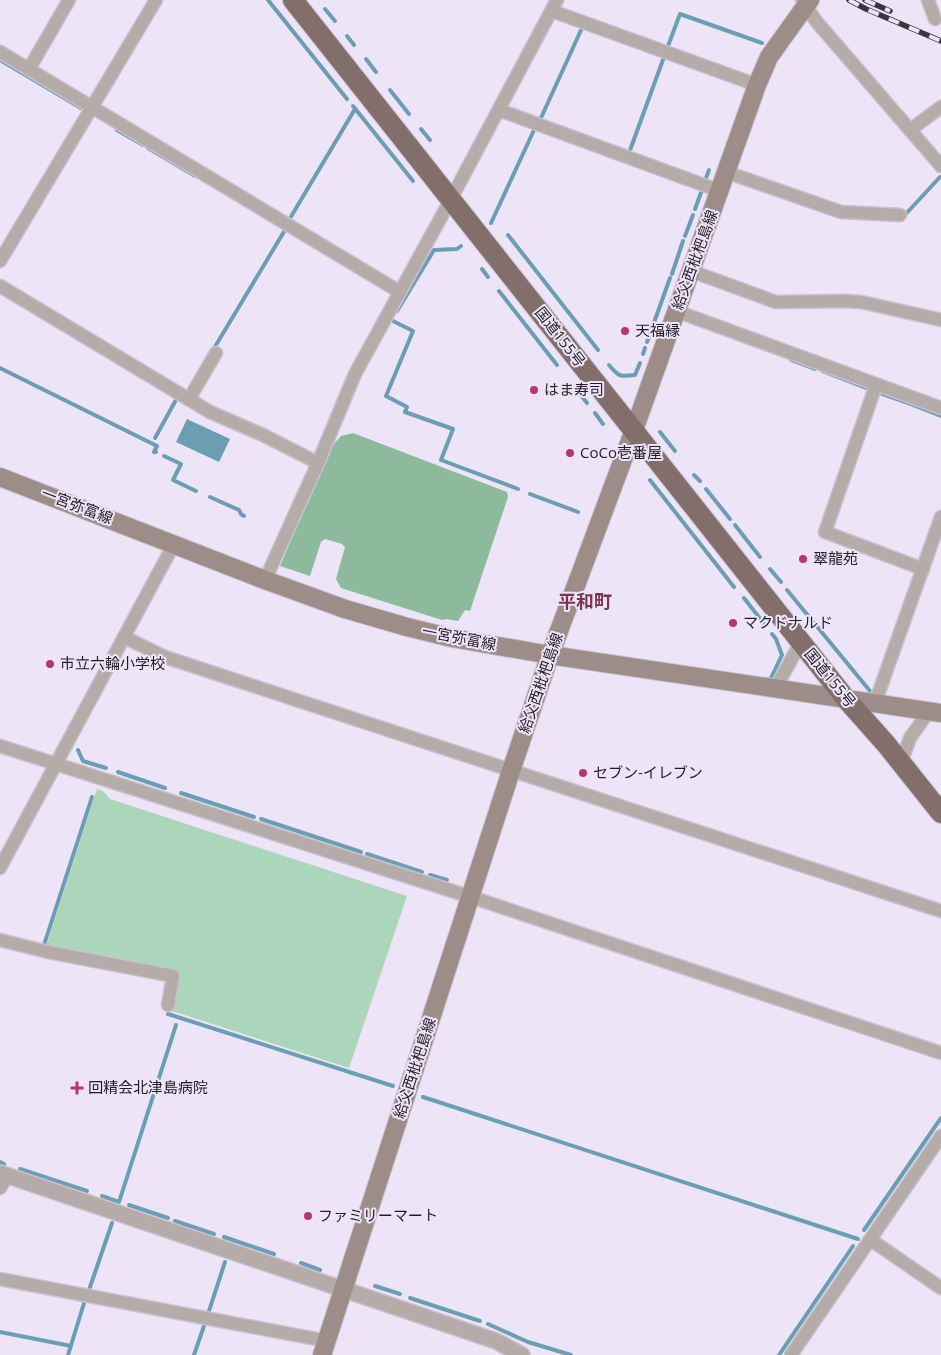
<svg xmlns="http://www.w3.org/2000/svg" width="941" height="1355" viewBox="0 0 941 1355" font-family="'Open Sans','Noto Sans JP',sans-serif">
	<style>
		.green { fill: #acd6bb }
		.forest { fill: #8dba9d }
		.water { fill: #6b9eb3 }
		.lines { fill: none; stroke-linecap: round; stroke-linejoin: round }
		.stream { stroke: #6b9eb3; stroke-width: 4 }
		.minor-casing { stroke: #c9c0d1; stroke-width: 15 }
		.tertiary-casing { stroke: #c9c0d1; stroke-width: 18 }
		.secondary-casing { stroke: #c9c0d1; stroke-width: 20 }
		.trunk-casing { stroke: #c9c0d1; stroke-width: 22 }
		.minor { stroke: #b5aba8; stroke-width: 12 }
		.tertiary { stroke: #b5aba8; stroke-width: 15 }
		.secondary { stroke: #9c8d89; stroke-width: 18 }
		.trunk { stroke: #826e6a; stroke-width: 20 }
		.rail-casing { stroke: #3b363f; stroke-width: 5.5 }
		.rail { stroke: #eee4f7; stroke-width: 4; stroke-dasharray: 11; stroke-linecap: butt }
		.poi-dot { fill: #b93377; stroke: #eee4f7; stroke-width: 2 }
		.labels { text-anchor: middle; stroke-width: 4; stroke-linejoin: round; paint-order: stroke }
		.street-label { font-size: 15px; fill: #211d24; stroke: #eee4f7 }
		.poi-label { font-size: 15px; fill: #211d24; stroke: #eee4f7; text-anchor: start }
		.quarter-label { font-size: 18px; font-weight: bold; fill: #793654; stroke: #eee4f7 }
	</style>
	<rect width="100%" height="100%" fill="#eee4f7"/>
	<polygon class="green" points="97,789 103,791 110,799 407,896 349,1068 172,1011 178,974 46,947"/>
	<polygon class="forest" points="353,433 507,492 508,497 470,611 465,610 458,621 447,619 442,620 341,588 336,579 345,547 342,544 325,539 321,542 310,576 280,566 331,447 341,436"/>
	<polygon class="water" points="187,419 230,439 219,462 176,442"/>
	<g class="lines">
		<g class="stream">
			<polyline points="268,0 347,99"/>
			<polyline points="325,9 335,21"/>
			<polyline points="347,36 354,45"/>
			<polyline points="668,46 680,14 762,43"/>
			<polyline points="366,59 376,72"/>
			<polyline points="0,60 81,108"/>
			<polyline points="390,90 409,114"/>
			<polyline points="353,106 413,181"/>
			<polyline points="540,120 582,28"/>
			<polyline points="421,129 430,140"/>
			<polyline points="117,130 143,145"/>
			<polyline points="148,148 195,176"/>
			<polyline points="629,153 664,57"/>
			<polyline points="706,178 709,170"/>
			<polyline points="695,209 702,190"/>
			<polyline points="903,217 940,177"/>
			<polyline points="289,220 355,109"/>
			<polyline points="491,223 534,130"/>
			<polyline points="508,235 598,350"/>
			<polyline points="685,236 693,215"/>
			<polyline points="482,269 488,277"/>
			<polyline points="672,274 683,241"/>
			<polyline points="499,291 557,365"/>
			<polyline points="397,311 434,250 457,249 461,246"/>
			<polyline points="391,320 413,331 386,396 407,407 405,412 453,429 441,460 518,489"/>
			<polyline points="647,342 670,278"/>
			<polyline points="213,350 285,230"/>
			<polyline points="643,354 645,348"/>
			<polyline points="791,360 815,369"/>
			<path d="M609,365C619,377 620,377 635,375L640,363"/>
			<polyline points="0,368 157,446 154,452 156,452"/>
			<polyline points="822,371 869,389"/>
			<polyline points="576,389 587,403"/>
			<polyline points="880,393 911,404"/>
			<polyline points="913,405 941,416"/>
			<polyline points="595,413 603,424"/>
			<polyline points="660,432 675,451"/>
			<polyline points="155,438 177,398"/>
			<polyline points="164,456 181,464 173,480 196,491"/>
			<polyline points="694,475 700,481"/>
			<polyline points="650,480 734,587"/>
			<polyline points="706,489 730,519"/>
			<polyline points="530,494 578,512"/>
			<polyline points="210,497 239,510 241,514 244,516"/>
			<polyline points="735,525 760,557"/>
			<polyline points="770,569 781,582"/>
			<polyline points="787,590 870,691"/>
			<polyline points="744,598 765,625"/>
			<polyline points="771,678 782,655 776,639 772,634"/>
			<polyline points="78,750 83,761 106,768"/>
			<polyline points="118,772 165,788"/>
			<polyline points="181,793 254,817"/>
			<polyline points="261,819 361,852"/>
			<polyline points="367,854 422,872"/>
			<polyline points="430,875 447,880"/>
			<polyline points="44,945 92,797"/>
			<polyline points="168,1014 393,1086"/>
			<polyline points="423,1097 858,1239"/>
			<polyline points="0,1162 4,1164"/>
			<polyline points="20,1169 87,1191"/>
			<polyline points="102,1196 119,1202 176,1025"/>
			<polyline points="129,1205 168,1218"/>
			<polyline points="175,1221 214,1234"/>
			<polyline points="864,1230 941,1118"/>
			<polyline points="224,1237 274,1254"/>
			<polyline points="301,1263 320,1270"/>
			<polyline points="375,1286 400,1294"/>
			<polyline points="89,1290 112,1223"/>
			<polyline points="410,1298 480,1321"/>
			<polyline points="208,1314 225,1262"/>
			<polyline points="488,1324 528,1342 571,1355"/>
			<polyline points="0,1332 71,1346"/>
			<polyline points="68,1355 85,1300"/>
			<polyline points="194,1355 205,1323"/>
			<polyline points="779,1355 853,1246"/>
		</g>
		<defs>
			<g id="minor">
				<polyline points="802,0 816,21 941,166"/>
				<polyline points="928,0 935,19"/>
				<polyline points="552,11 757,85"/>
				<polyline points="0,52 400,292"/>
				<polyline points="29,69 69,0"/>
				<polyline points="499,110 720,191"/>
				<polyline points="910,130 941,107"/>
				<polyline points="726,172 841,212 900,215"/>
				<polyline points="0,261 156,0"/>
				<polyline points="691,271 776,302 844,301 861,302 941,320"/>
				<polyline points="0,286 210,412 263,435 318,463"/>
				<polyline points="676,311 941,408"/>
				<polyline points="876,385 825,532 923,569"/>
				<polyline points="189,399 216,353"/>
				<polyline points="265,580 318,463 355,374 451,199 557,0"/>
				<polyline points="124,637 165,657 941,911"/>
				<polyline points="775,689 801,642"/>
				<polyline points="875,703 941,517"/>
				<polyline points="0,746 471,897 941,1053"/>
				<polyline points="901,763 910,738 929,711"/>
				<polyline points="0,868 174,544"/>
				<polyline points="0,940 48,952 173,976 168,1005"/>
				<polyline points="0,1188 7,1176"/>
				<polyline points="871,1240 941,1288"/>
				<polyline points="0,1279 327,1341"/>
				<polyline points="791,1355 941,1136"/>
			</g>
			<polyline id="tertiary" points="0,1173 496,1341 522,1355"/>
			<g id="secondary">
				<polyline points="0,477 265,580 345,609 407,627 452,638 550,655 941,713"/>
				<polyline points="322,1355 511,771 550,655 634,430 757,85 769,57 810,0"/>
			</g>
			<polyline id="trunk" points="293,0 846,699 886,744 941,813"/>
		</defs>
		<use href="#minor" class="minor-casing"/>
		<use href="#tertiary" class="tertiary-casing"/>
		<use href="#secondary" class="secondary-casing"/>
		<use href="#trunk" class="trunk-casing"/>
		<use href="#minor" class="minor"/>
		<use href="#tertiary" class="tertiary"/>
		<use href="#secondary" class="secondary"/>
		<use href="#trunk" class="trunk"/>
		<defs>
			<g id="rail">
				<polyline points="849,0 866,9 941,41"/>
				<polyline points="865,0 890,11"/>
			</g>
		</defs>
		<use href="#rail" class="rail-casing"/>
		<use href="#rail" class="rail"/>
	</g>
	<g class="poi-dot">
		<circle cx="625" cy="331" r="5"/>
		<circle cx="534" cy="390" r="5"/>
		<circle cx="570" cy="453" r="5"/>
		<circle cx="803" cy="559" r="5"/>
		<circle cx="733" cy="623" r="5"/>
		<circle cx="50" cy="664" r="5"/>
		<circle cx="583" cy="773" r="5"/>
		<path d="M74.5 1080.5h5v5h5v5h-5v5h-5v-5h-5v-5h5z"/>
		<circle cx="308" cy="1216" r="5"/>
	</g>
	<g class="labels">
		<g class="street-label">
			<text transform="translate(695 260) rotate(-70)" y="5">給父西枇杷島線</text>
			<text transform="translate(560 337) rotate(52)" y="5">国道155号</text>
			<text transform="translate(77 506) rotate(21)" y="5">一宮弥富線</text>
			<text transform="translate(459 638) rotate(11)" y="5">一宮弥富線</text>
			<text transform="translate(830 678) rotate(51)" y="5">国道155号</text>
			<text transform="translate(541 683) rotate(-71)" y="5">給父西枇杷島線</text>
			<text transform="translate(415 1068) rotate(-72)" y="5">給父西枇杷島線</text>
		</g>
		<g class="poi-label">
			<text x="635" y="336">天福縁</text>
			<text x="544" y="395">はま寿司</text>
			<text x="580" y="458">CoCo壱番屋</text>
			<text x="813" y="564">翠龍苑</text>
			<text x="743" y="628">マクドナルド</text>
			<text x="60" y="669">市立六輪小学校</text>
			<text x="593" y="778">セブン-イレブン</text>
			<text x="88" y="1093">回精会北津島病院</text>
			<text x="318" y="1221">ファミリーマート</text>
		</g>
		<g class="quarter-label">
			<text x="585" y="608">平和町</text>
		</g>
	</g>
</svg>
